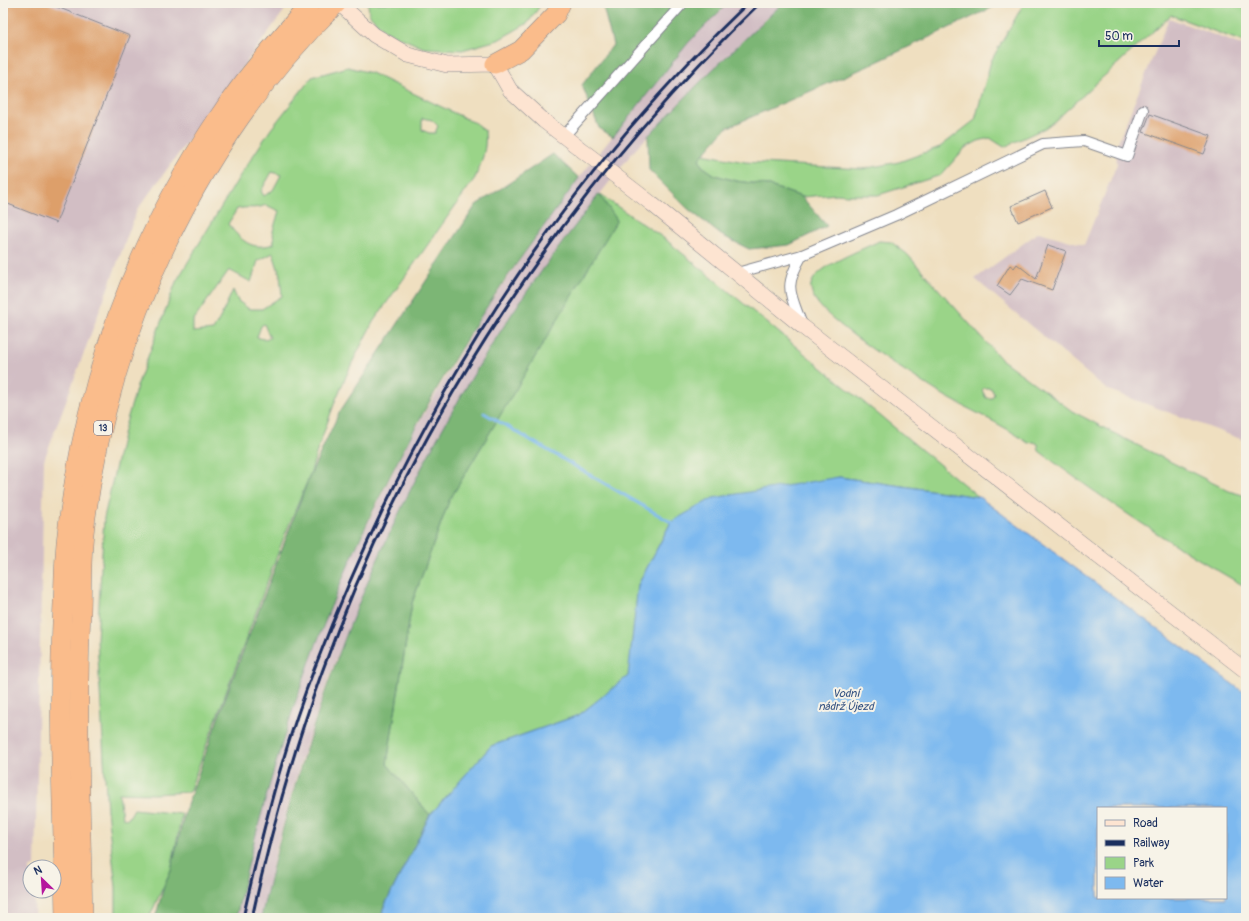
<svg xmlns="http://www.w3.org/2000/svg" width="1249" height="921" viewBox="0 0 1249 921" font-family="Pangolin,sans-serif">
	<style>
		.industrial { fill: #d2bec4 }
		.green { fill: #9ad488; stroke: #5a8273; fill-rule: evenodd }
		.forest { fill: #7bb674; stroke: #4b7269 }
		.water { fill: #7db9ef; stroke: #4c74a6; fill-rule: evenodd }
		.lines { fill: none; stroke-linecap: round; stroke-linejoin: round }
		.stream { stroke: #7db9ef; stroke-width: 3 }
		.building { fill: #dd9f6b }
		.street-casing { stroke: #85878f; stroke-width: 12 }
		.secondary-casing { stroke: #85878f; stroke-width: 16 }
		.highway-casing { stroke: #85878f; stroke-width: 20 }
		.street { stroke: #fff; stroke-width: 10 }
		.secondary { stroke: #fde4d1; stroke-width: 15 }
		.highway { stroke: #fabc8b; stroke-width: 19 }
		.rail { stroke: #1b2f5e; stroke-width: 3 }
		.labels { text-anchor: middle; stroke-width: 4; stroke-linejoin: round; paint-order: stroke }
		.shield { fill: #f7f3e8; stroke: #5d6a87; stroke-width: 1 }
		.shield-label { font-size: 9px; font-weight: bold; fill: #1b2f5e }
		.water-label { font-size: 11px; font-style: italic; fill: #345282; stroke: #f7f3e8 }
	</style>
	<rect width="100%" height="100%" fill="#f7f3e8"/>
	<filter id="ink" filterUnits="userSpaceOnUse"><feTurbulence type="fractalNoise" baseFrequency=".025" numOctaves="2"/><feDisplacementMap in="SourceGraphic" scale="8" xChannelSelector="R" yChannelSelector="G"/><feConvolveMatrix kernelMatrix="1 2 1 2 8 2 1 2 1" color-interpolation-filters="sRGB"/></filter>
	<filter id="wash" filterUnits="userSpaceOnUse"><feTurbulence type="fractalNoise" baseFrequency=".012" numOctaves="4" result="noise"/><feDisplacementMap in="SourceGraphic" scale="16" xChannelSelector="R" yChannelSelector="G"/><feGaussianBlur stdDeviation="0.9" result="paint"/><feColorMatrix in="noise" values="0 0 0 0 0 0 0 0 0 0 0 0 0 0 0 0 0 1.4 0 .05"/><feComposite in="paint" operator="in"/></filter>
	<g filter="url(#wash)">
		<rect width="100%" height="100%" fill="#efdfc0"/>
		<g class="industrial">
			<polygon points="3,3 290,3 137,210 44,460 35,867 30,867 30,891 35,891 34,918 3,918"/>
			<polygon points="728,3 783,3 706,76 632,153 558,248 503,328 480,365 429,455 406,500 367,583 330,674 301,760 276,849 261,918 236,918 252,843 278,753 307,665 344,573 407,443 482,315 538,234 579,178 688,43"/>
			<polygon points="1169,18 1246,47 1246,441 1106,389 975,279 1039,232 1084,245 1117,164 1116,147"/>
		</g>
		<g class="green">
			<polygon points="368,3 542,3 528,23 498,40 462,50 424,48 385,31 369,14"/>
			<polygon points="1024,3 1246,3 1246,43 1171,15 1057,119 1045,128 1004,147 990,138 978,141 965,148 941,175 878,195 847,195 837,194 802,197 767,185 736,181 715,175 702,166 698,159 702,154 745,162 862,169 899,162 940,147 975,120 991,61"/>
			<path d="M348,67L371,73L475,123L485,131C487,149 482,161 475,178L373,322L352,363L336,399L317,451L310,475L284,537L189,792L154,794L119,793L122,818L128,819L134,809L182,814L171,870L149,918H116V887L107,811L97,639L104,518L124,430L137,386L176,282L241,174L271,129L312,77ZM422,118L432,120L438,126L435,133H429L422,130ZM272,172L281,175L273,190L264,196L261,191ZM266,205L279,211L273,231L274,244C251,251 242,241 228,224L237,209C248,206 255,210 266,205ZM273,253L280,275L282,296L262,309H249L238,301L233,290L220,318L213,330L193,332V321L229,270L251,282L258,261ZM264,324L270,338L263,339L257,337L261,326Z"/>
			<polygon points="599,194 665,239 979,497 839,477 671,522 638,585 629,676 579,715 491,746 430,815 387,764 412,603 449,501 616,220"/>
			<path d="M879,241L891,242L907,254L1001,359L1072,411L1125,439L1229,491L1246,496V587C1174,546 1105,501 1039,451L1038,444L1034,442L1028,443C1000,422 968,410 938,392C902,369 863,345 831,317C823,310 806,293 812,282C819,265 862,250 879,241ZM984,388H991L994,394L992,398H986L982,390Z"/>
		</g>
		<g class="forest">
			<polygon points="602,3 728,3 688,43 613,137 599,128 582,85 613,45"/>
			<polygon points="783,3 1002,3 866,67 726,128 699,159 702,166 715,175 736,181 767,185 802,197 827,226 789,245 749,249 721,235 687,208 649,170 648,136 706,76"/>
			<path d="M553,154L579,178C546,224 511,269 481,316C361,504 283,701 236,918H155L165,883L171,870L185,811L225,699L310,475L339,413L476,205Z"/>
			<path d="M599,194L617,220L449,501L412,603L387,764L430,815L383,909L382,918H261C308,706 385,511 502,329C532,282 566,238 599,194Z"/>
		</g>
		<path class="water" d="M839,477L979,497L1246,694V918H382L383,909L430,815L491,746L579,715L628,676L638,585L671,522L713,498ZM1098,808H1226V898H1098Z"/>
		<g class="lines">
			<polyline class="stream" points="484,413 674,524"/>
		</g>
		<g id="blocks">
			<g class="building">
				<polygon points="3,3 47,3 130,36 56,223 3,202"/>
				<polygon points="1150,114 1211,136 1204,154 1143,132"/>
				<polygon points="1045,191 1052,207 1018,222 1011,206"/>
				<polygon points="1048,245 1066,251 1052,290 1022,279 1010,295 997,286 1010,265 1014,268 1017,264 1036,279"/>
			</g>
		</g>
	</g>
	<g filter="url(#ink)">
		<use href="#blocks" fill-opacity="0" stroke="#85878f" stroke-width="1"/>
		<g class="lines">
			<defs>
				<g id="street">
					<polyline points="564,136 683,3"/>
					<polyline points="802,255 896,215 1043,144 1084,141 1127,156 1143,110"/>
					<path d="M737,273L802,255C783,288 790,292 802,325"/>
				</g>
				<polyline id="secondary" points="339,3 374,35 408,55 447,65 495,64 510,90 544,121 652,204 803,327 1246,671"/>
				<g id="highway">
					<polyline points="495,64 521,50 556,14 561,3"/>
					<path d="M65,918C63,813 57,708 63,603C64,580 64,557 67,534C84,382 133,245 218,118C245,77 278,40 311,3"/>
					<path d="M83,918C81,816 76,714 81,612C82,585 81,559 84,533C107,334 194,144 337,3"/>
				</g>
			</defs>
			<use href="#street" class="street-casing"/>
			<use href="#secondary" class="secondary-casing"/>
			<use href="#highway" class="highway-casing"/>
			<use href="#street" class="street"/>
			<use href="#secondary" class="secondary"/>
			<use href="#highway" class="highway"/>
			<g class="rail">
				<path d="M243,918C262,833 283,748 315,667C411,416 553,189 748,3"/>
				<path d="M252,918C270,835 293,752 322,672C413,419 567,189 760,3"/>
			</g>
		</g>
	</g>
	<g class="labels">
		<rect class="shield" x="94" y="421" width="18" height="14" rx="3"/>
		<g class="shield-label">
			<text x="103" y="431">13</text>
		</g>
		<g class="water-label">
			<text x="846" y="697">Vodní<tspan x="846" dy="13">nádrž Újezd</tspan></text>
		</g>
	</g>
	<rect width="1249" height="921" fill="none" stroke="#f7f3e8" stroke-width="16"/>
	<rect x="1097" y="807" width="130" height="92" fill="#f7f3e8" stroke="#9fa5b1"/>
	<rect x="1105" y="820" width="20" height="6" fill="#fde4d1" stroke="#9fa5b1"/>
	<text x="1133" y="827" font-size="12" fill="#1b2f5e">Road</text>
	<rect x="1105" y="840" width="20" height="6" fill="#1b2f5e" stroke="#9fa5b1"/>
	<text x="1133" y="847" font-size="12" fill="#1b2f5e">Railway</text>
	<rect x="1105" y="857" width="20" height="12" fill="#9ad488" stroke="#9fa5b1"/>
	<text x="1133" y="867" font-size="12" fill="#1b2f5e">Park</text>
	<rect x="1105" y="877" width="20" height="12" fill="#7db9ef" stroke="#9fa5b1"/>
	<text x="1133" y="887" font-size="12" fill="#1b2f5e">Water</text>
	<g transform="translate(42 879) rotate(335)"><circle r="19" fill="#f7f3e8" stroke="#9fa5b1"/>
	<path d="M0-3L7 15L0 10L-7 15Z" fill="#b5179e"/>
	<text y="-6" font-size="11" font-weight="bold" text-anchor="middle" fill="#1b2f5e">N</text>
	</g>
	<path d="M1099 40v6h80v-6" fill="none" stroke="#1b2f5e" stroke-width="2"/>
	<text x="1105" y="40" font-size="12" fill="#1b2f5e" stroke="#f7f3e8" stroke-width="3" paint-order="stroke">50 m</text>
</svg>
